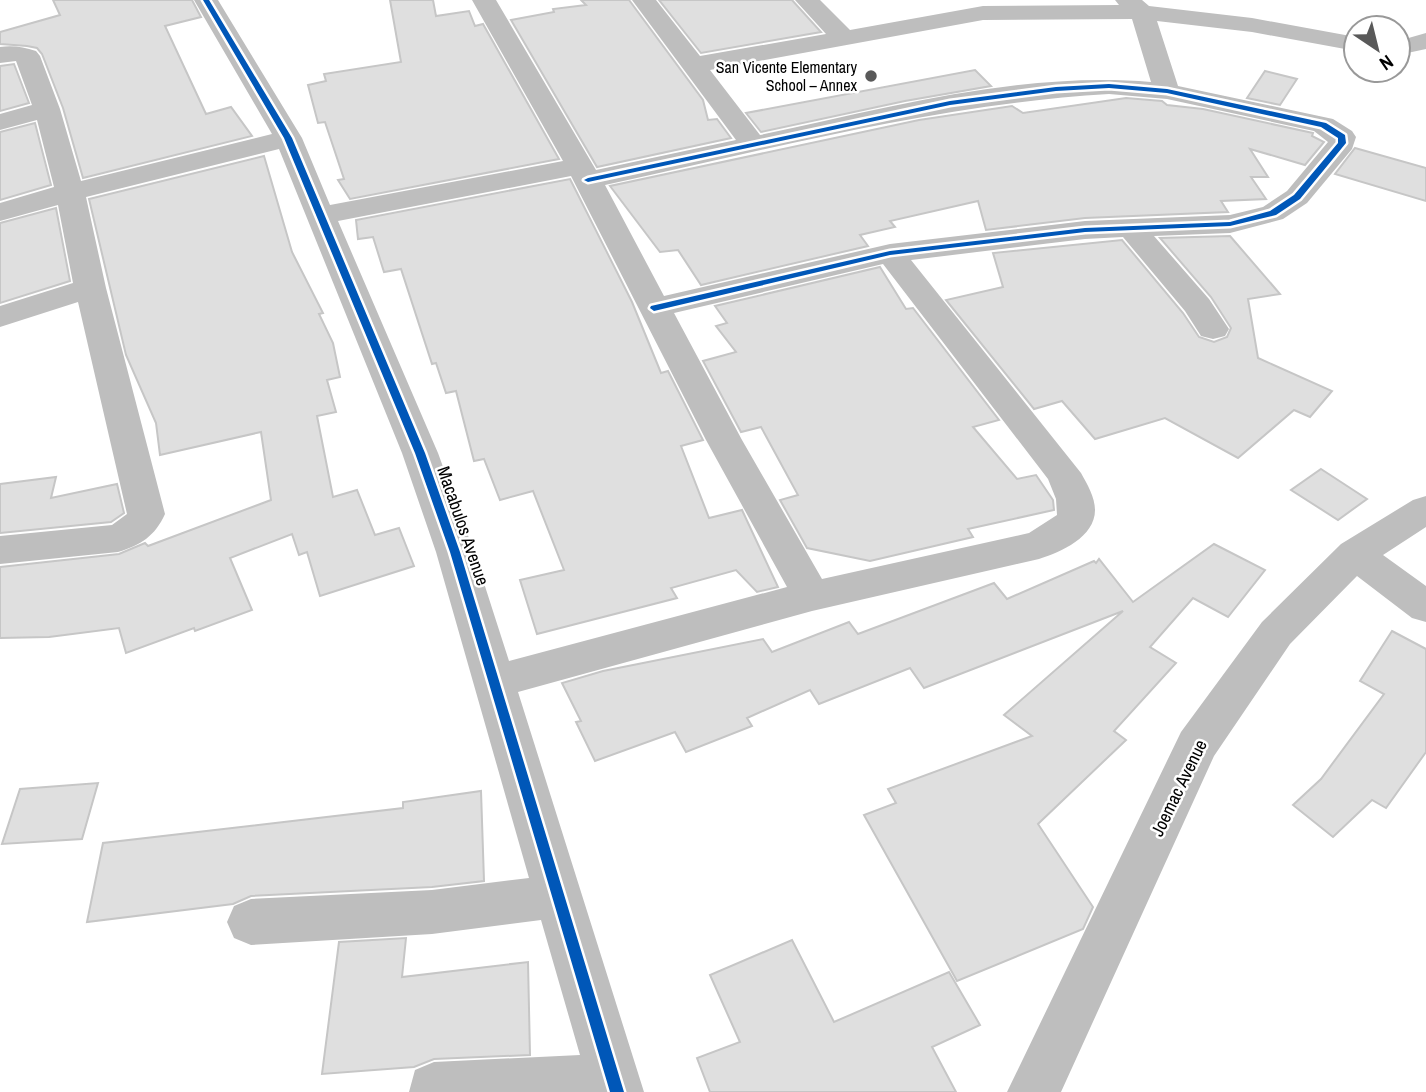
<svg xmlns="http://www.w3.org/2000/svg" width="1426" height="1092" viewBox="0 0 1426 1092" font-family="'Archivo Narrow',sans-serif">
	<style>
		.building { fill: #dfdfdf; stroke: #c6c6c6; stroke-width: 2 }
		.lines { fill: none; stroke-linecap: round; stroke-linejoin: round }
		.minor { fill: #bebebe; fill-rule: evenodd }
		.cycleway-casing { stroke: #fff; stroke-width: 5 }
		.cycleway { fill: #0057b8; fill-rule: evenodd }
		.poi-dot { fill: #595959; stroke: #fff; stroke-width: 2.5 }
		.labels { text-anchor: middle; stroke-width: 5; stroke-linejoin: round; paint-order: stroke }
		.far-poi-label { font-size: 16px; fill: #000; stroke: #fff; text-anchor: end }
		.street-label { font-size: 18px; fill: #000; stroke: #fff }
	</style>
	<rect width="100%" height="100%" fill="#fff"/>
	<g class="building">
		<polygon points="53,0 192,0 201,17 165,26 206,114 231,107 252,136 83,178 63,108 42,54 37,48 27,46 0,44 0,32 60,15"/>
		<polygon points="390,0 433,0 436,16 469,11 475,26 483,24 559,159 350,199 338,180 344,179 325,122 318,123 308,85 326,81 324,74 401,62"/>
		<polygon points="581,0 629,0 703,100 708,120 717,119 731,138 597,167 511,20 554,12 553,9 586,5"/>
		<polygon points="659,0 792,0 821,32 701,53"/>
		<polygon points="14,64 29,103 0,111 0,66"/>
		<polygon points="975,70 991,86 905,101 761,132 746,113"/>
		<polygon points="1265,71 1297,79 1280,105 1247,98"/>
		<polygon points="1126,98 1162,101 1167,105 1203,109 1313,133 1312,136 1324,142 1305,165 1250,149 1268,177 1251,177 1266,199 1221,201 1228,212 1085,218 986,230 978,201 890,221 895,227 860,235 868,246 701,285 678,250 660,252 610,186 919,120 1012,106 1023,113"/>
		<polygon points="35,123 51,185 0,200 0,132"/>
		<polygon points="1355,148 1426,168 1426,201 1335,174"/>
		<polygon points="264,156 292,252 323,313 319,314 333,343 340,377 327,380 336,412 317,416 333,497 357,490 375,535 399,528 414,566 320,596 307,552 299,555 292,534 230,558 252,610 195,631 194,628 126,653 119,628 49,637 0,638 0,567 119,554 145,543 148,546 271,500 261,432 160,455 156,423 126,355 89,199"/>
		<polygon points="570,179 632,302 661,373 668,371 703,440 681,446 709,518 742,510 778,587 757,592 736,570 671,588 677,598 537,634 520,580 564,570 533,491 500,500 484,459 474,461 456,391 446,393 436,363 432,364 401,269 384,272 373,237 358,239 356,220"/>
		<polygon points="56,208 70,281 0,303 0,223"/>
		<polygon points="1230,236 1280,294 1248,299 1258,358 1332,391 1310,417 1294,410 1238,458 1165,418 1095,439 1062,401 1034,409 946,300 1003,287 993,253 1122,240 1183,313 1199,337 1214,342 1227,337 1231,328 1211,297 1160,238"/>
		<polygon points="880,267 906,309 913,308 999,420 973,427 1017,479 1036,475 1053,500 1054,510 968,529 973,537 870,561 807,548 780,500 798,495 761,427 741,432 703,361 736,352 716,326 727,323 715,306"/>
		<polygon points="1321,469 1367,499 1338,520 1291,490"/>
		<polygon points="56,477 51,498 117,484 124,513 111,522 0,533 0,484"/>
		<polygon points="1214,544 1265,570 1228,617 1193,598 1150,647 1176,663 1114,731 1126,740 1038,824 1093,907 1083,929 957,981 864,815 896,803 888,789 1032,736 1004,715 1123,611 924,688 910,668 819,704 810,690 747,718 752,726 686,752 675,732 595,761 576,722 581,721 562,683 603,671 763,639 772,652 849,622 858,634 994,583 1007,599 1094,561 1096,563 1099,559 1133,602"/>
		<polygon points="1392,631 1426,649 1426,752 1386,808 1372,800 1333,837 1293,805 1321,779 1384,694 1360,681"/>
		<polygon points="98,783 82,839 2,844 20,789"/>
		<polygon points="481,791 484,881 432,887 251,896 233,904 87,922 103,843 403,808 403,802"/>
		<polygon points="406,938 402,977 528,962 530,1055 434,1059 414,1067 322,1074 339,942"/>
		<polygon points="792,940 834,1022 949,972 980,1025 932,1047 956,1092 710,1092 697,1058 740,1042 710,975"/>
	</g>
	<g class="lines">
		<g class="minor">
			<path d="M194,0H218L302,138L330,205L563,161L472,0H496L596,170L736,140L632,0H656L700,56L826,34L795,0H820L850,30L983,6L1119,5L1115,0H1142L1149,6L1252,18L1356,37V51L1252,32L1157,21L1178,86L1333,119L1352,131L1356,137L1352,149L1307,203L1283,219L1230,233L1154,236L1209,299L1229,329L1225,336L1213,339L1201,336L1185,311L1123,237L1085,239L911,260L1081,473C1087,484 1095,497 1095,510C1095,537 1061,552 1039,559L812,611L518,692L644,1092H409L415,1070L434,1062L580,1055L541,920L432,934L251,945L234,938L227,922L234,906L251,899L432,890L529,878L436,552L402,453L279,149L86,197L106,288L165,514C155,536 141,545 118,552L0,564V536L112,525L127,514L78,302L0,327V306L73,283L58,205L0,221V203L54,187L37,120L0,130V114L32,105L16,61L0,63V47C13,45 23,47 36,51L40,56L60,109L81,181L272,134ZM1132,19L1151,82C1020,71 888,108 760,135L710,70L983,20ZM1109,94L1167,99L1314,131L1328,142L1287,191L1263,207L1230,215L1085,221L890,244L664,296L605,185C771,149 938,104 1109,94ZM571,176L706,440L787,587L509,661L474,552L438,453L338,221ZM883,264L1048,479L1056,499L1057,515L1029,533L822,579L742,440L674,313Z"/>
			<polygon points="1426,33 1426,49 1398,55 1398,41"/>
			<polygon points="1426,496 1426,527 1383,555 1426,586 1426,622 1412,618 1357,576 1290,644 1214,756 1061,1092 1007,1092 1181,732 1262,622 1341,544 1413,500"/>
		</g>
		<defs>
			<g id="cycleway">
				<polygon points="203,0 209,0 292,138 425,453 460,552 624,1092 610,1092 450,552 415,453 284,138"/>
				<polygon points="1109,84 1167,89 1326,123 1345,135 1346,143 1300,199 1276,215 1230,226 1085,232 890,255 654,311 650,308 651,306 890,251 1085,228 1230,222 1270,211 1294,195 1338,143 1338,138 1321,127 1167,93 1109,88 1056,91 950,105 588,182 584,180 588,178 950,101 1056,87"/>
			</g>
		</defs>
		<use href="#cycleway" class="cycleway-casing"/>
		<use href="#cycleway" class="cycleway"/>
	</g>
	<circle class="poi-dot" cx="871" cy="76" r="7"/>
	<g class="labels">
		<g class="far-poi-label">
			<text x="857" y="73">San Vicente Elementary<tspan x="857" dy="18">School – Annex</tspan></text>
		</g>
		<g class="street-label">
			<text transform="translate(463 526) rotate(71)" y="6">Macabulos Avenue</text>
			<text transform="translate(1179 788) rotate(-64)" y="6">Joemac Avenue</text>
		</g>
	</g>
	<g transform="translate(1377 49) rotate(145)"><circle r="33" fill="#ffffff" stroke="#999999" stroke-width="2"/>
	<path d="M0-5L12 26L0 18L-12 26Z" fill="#595959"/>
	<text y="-10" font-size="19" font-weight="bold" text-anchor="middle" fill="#000000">N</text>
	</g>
</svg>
